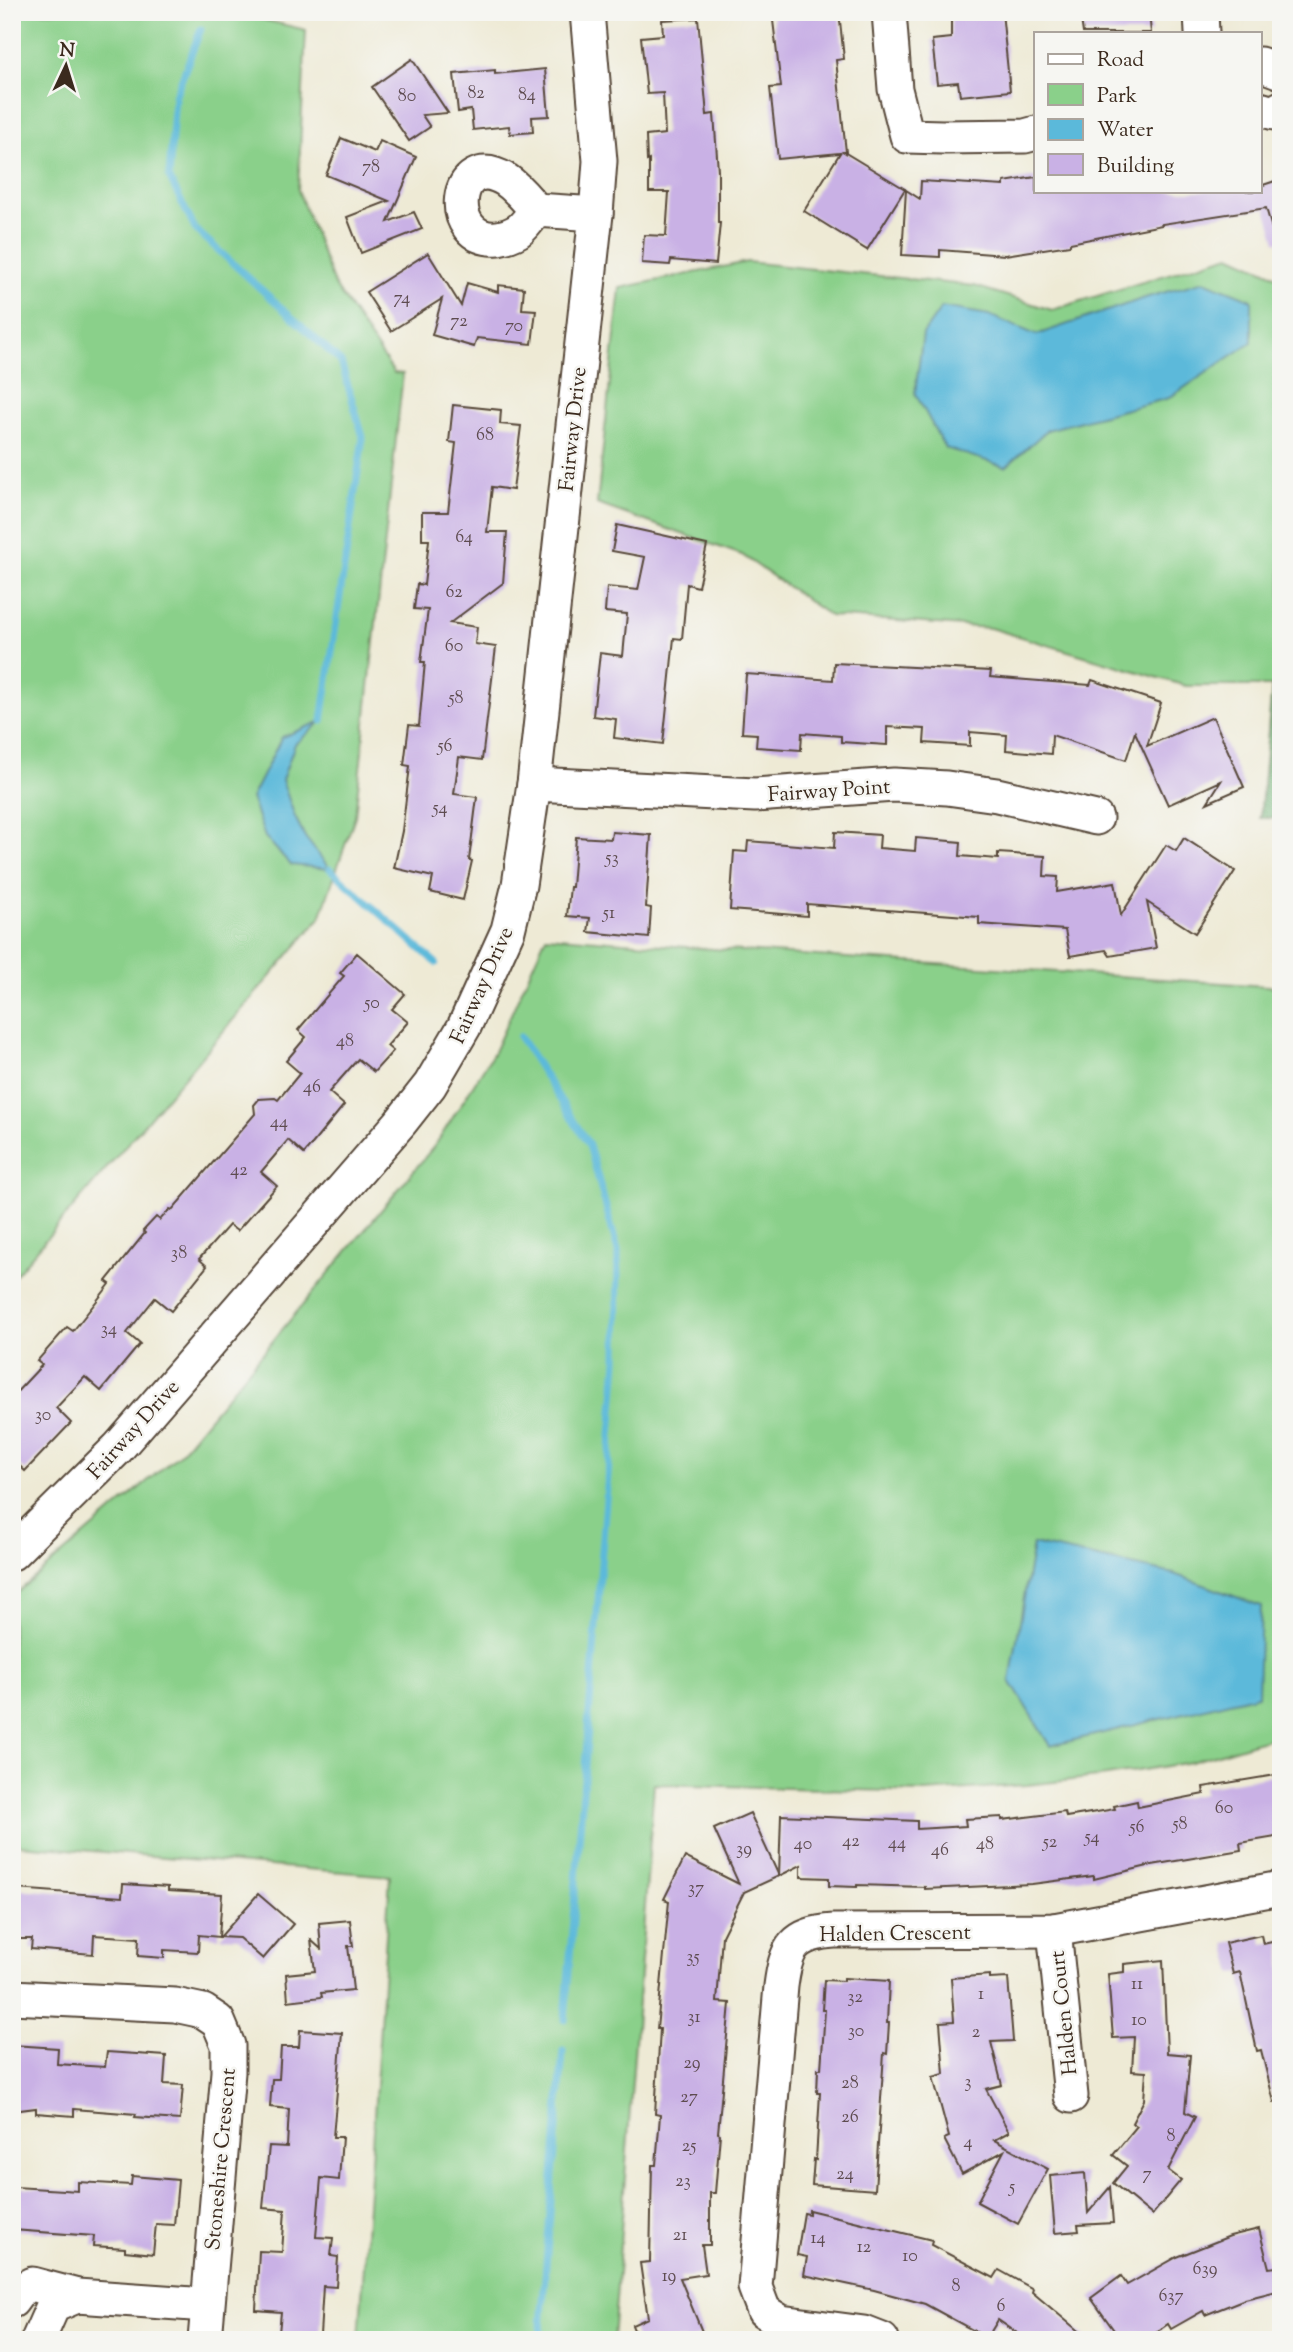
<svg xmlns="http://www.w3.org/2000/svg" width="1293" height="2352" viewBox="0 0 1293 2352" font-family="'Sorts Mill Goudy',serif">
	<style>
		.green { fill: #8ad08a; stroke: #627d54; stroke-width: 2 }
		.forest { fill: #6fb276; stroke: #556e4a; stroke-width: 2 }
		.water { fill: #5bb9da; stroke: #4b727c; stroke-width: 2 }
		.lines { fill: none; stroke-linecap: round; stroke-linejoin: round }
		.stream { stroke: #5bb9da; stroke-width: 7 }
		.building { fill: #c9b1e5 }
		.minor-casing { stroke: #564739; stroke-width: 37 }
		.minor { stroke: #fff; stroke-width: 33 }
		.labels { text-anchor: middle; stroke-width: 5; stroke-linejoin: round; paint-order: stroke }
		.number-label { font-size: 18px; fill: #5e4c50 }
		.street-label { font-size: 21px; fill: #3b2a1e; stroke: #f6f6f2 }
	</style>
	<rect width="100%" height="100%" fill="#f6f6f2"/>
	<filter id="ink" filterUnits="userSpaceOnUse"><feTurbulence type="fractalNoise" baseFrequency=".0143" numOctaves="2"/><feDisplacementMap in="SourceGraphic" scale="14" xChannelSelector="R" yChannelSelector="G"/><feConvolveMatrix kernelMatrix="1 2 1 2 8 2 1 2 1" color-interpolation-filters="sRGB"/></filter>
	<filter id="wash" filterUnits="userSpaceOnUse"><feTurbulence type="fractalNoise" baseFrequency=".00686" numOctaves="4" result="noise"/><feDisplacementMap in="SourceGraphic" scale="28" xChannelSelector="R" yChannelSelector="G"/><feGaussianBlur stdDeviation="1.57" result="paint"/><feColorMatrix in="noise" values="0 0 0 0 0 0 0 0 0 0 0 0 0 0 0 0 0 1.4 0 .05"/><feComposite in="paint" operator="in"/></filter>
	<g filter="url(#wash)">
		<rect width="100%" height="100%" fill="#eeead5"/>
		<g class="green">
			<polygon points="12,12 231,12 306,30 298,190 334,284 394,373 403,374 355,816 320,918 12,1279"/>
			<polygon points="1230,255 1281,278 1281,686 1186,686 990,628 830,616 742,555 597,504 620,288 747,262 975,286 1052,310"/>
			<polygon points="546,936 713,949 1281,987 1281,1735 1191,1762 1107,1776 1027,1785 925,1792 654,1784 613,2340 359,2340 390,1876 20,1845 12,1833 12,1597 179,1454 436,1144 494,1052"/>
		</g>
		<polygon class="forest" points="1272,686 1281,686 1281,818 1260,818"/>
		<g class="water">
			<polygon points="1204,281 1252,300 1252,342 1169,398 1047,430 1006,467 945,448 915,393 923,334 942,307 989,315 1036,335 1148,297"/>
			<polygon points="322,721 295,744 282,780 295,817 305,837 330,869 291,865 265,837 251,798 282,737"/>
			<polygon points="1033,1544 1174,1574 1261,1606 1258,1695 1050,1746 1010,1681"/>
		</g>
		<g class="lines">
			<g class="stream">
				<polyline points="201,29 175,96 169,177 195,229 341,362 363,437 322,721"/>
				<polyline points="330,869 436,963"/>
				<polyline points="520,1037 589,1145 618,1251 617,1360 565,2020"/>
				<polyline points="540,2340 563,2051"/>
			</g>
		</g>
		<g id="blocks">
			<g class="building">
				<polygon points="772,12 819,12 819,15 839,12 844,59 836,60 846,152 844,152 905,189 867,250 804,211 840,153 778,159 770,88 781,87"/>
				<polygon points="951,12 1002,12 1010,91 960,96 958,82 937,84 932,40 951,38"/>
				<polygon points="1080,12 1149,12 1151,33 1083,33"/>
				<polygon points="698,18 707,115 714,114 718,171 718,223 720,223 716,264 671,260 670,265 642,263 644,235 666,236 669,192 649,192 649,160 647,161 646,136 665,134 663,93 647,94 641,37 663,35 662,20"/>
				<polygon points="412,59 448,113 422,115 430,127 409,141 372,87"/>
				<polygon points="545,69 549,116 532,117 533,132 510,134 509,126 473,130 471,110 458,112 454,74 495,70 495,74"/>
				<polygon points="341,138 375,152 380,141 416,157 388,222 414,212 422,229 361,253 347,217 389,201 326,175"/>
				<polygon points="1036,177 1036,191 1260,191 1260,186 1281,179 1281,241 1276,242 1266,208 1162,224 1162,225 1070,243 1070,245 1005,255 940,250 940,257 902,255 906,190 920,199 921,181 1004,186 1004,182"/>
				<polygon points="428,253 461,306 467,283 498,292 498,285 524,288 522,309 536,310 532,344 477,338 474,347 432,335 442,299 391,331 366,292"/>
				<polygon points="453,405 501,410 500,424 521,426 513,490 492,487 487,532 507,532 503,583 450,623 477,627 475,644 496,647 482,760 459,757 454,794 477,797 469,860 472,861 463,900 430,892 433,877 394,868 402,831 410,766 404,765 409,725 419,726 425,662 421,662 428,610 414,609 417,584 424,585 429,540 422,540 422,512 448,512 456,443 449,442"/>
				<polygon points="617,525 707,545 698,587 687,584 682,639 674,638 663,744 614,738 616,719 593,716 600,653 623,656 627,614 605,612 607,587 638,590 645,557 612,551"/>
				<polygon points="834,663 991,671 990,677 1090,685 1092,680 1161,703 1147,746 1213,717 1244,787 1207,803 1221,781 1168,805 1135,732 1126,760 1052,735 1051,754 1006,750 1007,735 970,732 970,746 924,743 925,729 887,727 887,745 841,742 841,736 802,733 801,750 756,747 757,734 742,733 746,674 833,680"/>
				<polygon points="612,832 651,835 646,907 651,908 649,938 588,932 590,918 567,916 570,887 572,887 576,837 611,839"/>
				<polygon points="835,832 880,835 879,848 915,851 916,838 961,842 960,856 998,859 998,853 1045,856 1044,876 1058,877 1057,892 1115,882 1121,915 1166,845 1176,851 1184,838 1235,871 1195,933 1147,902 1156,948 1110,956 1106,950 1070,956 1065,930 979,924 979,917 807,904 807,916 730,910 734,851 747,852 748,841 834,848"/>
				<polygon points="357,953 405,994 392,1009 408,1022 387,1046 393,1051 374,1072 358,1059 329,1092 344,1105 304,1154 288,1140 261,1172 277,1186 237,1231 229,1225 199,1259 207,1266 171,1311 155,1298 127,1333 140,1344 101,1391 85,1377 56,1408 71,1423 25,1471 12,1459 12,1397 42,1365 37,1361 67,1327 73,1331 110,1284 106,1281 145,1233 143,1231 156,1217 160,1220 170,1209 172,1210 255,1114 254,1105 259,1099 275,1098 278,1100 300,1073 286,1061 306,1037 298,1030 344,976 340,973"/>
				<polygon points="1281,1774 1281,1836 1240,1843 1241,1850 1152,1865 1094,1879 1094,1876 1032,1884 925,1889 925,1887 857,1885 857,1887 829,1886 829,1878 801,1877 801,1865 779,1876 781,1815 917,1821 917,1829 966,1826 965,1819 1002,1817 1002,1820 1065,1812 1066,1817 1115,1809 1114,1806 1137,1801 1138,1807 1204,1794 1203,1787"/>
				<polygon points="750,1813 779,1876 744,1892 722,1936 717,2002 730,2003 718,2133 720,2134 715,2193 710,2193 710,2245 702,2245 706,2274 680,2278 703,2334 689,2340 638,2340 632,2325 648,2318 640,2263 650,2262 652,2165 656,2165 660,2115 655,2114 660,2029 657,2029 669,1901 664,1899 685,1857 739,1884 714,1829"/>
				<polygon points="123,1884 168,1887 168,1891 222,1894 219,1937 199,1935 198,1952 164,1950 164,1958 138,1956 139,1938 94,1935 93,1954 31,1949 32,1939 19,1939 14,1932 17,1889 122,1897"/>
				<polygon points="258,1894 293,1924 263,1959 239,1938 220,1937"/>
				<polygon points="350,1920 353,1946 348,1946 353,1990 321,1993 322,1997 288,2001 286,1974 315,1971 311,1940 321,1949 319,1923"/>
				<polygon points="1261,1935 1263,1944 1281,1940 1281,2101 1274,2102 1261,2050 1257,2051 1240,1972 1233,1974 1225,1943"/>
				<polygon points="1163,1960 1167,2053 1190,2055 1185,2112 1195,2117 1168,2170 1181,2180 1152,2215 1113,2183 1127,2166 1113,2155 1137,2126 1132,2123 1144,2100 1146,2072 1132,2071 1134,2037 1113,2038 1108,1974 1124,1972 1124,1964"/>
				<polygon points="990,1975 990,1979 1008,1978 1013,2041 991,2042 1002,2085 986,2089 1009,2132 994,2140 1048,2169 1018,2224 977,2202 1004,2151 962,2174 944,2139 949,2137 933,2077 944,2074 940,2022 954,2021 951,1978"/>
				<polygon points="844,1978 889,1981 887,2023 889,2023 887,2054 884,2053 875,2190 812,2185 814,2159 816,2160 820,2093 817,2093 818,2069 821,2069 825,2010 822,2010 824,1980 844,1981"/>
				<polygon points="300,2030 342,2033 333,2137 342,2137 339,2180 321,2178 316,2237 333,2238 331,2256 338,2257 336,2287 323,2286 320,2335 279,2333 281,2312 256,2310 259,2251 282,2252 285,2210 263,2208 269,2146 287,2147 289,2109 270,2107 272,2079 279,2079 281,2047 299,2047"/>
				<polygon points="12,2045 58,2048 57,2064 105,2067 107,2052 166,2056 164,2084 183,2085 180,2120 135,2117 136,2114 74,2109 74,2116 36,2113 36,2108 12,2111"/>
				<polygon points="1085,2173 1088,2213 1110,2187 1113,2223 1078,2225 1079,2231 1055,2233 1050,2176"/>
				<polygon points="132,2176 178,2180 174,2225 156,2224 153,2254 125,2251 125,2248 93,2246 94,2236 13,2230 16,2187 78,2191 78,2182 131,2185"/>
				<polygon points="809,2210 932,2240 931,2245 994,2278 999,2270 1033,2289 1032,2292 1089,2340 1027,2340 998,2320 987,2338 925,2304 874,2290 804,2275 807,2257 797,2255 804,2213 809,2214"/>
				<polygon points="1259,2229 1269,2268 1276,2267 1281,2290 1245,2299 1205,2315 1203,2311 1171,2329 1168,2324 1145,2340 1121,2340 1091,2298 1121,2276 1127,2285 1177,2257 1230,2236"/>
			</g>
		</g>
	</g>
	<g filter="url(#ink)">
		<use href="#blocks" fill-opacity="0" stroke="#564739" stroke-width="2"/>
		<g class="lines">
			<defs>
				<g id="minor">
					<polyline points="889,12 895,89 907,136 942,137 1025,136 1036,133"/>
					<polyline points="1201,12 1202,33"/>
					<polyline points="1260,64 1281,72"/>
					<polyline points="1260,109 1274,113 1281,108"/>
					<path d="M536,210C531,217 525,226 518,231C513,234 504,237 498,238C444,244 452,147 506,180C518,188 527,200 536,210L596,214"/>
					<polyline points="534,784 755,795 894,785 947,788 997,795 1096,818"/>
					<polyline points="12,1553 118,1448 400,1123 430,1085 464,1027 508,930 519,885 534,784 596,214 600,161 587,12"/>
					<polyline points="1054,1930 1071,2096"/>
					<polyline points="12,1997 175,2005 203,2011 218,2021 228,2045 228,2072 205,2340"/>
					<polyline points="12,2301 20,2290 32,2284 77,2296 207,2305"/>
					<polyline points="38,2340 53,2306 77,2296"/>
					<path d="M882,2340L864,2333L781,2322L764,2311L755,2287L781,1986C786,1948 793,1934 834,1931L1054,1930L1281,1888"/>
				</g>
			</defs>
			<use href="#minor" class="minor-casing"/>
			<use href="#minor" class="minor"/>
		</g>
	</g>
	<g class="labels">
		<g class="number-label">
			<text x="476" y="98">82</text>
			<text x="527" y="100">84</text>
			<text x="407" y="101">80</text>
			<text x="371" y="172">78</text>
			<text x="402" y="303">74</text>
			<text x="459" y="326">72</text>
			<text x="514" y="331">70</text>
			<text x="485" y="440">68</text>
			<text x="464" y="542">64</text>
			<text x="454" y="597">62</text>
			<text x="454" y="651">60</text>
			<text x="456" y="703">58</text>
			<text x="445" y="751">56</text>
			<text x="440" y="813">54</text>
			<text x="612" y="863">53</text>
			<text x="609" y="918">51</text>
			<text x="372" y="1008">50</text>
			<text x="345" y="1046">48</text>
			<text x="312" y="1092">46</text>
			<text x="279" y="1127">44</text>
			<text x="239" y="1175">42</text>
			<text x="179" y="1258">38</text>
			<text x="109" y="1334">34</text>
			<text x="43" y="1420">30</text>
			<text x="1224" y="1813">60</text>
			<text x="1180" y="1829">58</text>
			<text x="1137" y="1832">56</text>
			<text x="1092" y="1842">54</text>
			<text x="851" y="1846">42</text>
			<text x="1050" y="1847">52</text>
			<text x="897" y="1848">44</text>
			<text x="803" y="1849">40</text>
			<text x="985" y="1849">48</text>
			<text x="744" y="1854">39</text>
			<text x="940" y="1855">46</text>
			<text x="696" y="1893">37</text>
			<text x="693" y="1962">35</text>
			<text x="1137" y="1989">11</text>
			<text x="981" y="1999">1</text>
			<text x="855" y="2002">32</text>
			<text x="694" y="2022">31</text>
			<text x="1139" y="2025">10</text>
			<text x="856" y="2036">30</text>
			<text x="976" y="2037">2</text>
			<text x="692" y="2068">29</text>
			<text x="968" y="2087">3</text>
			<text x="850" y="2088">28</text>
			<text x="689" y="2102">27</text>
			<text x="850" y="2122">26</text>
			<text x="1171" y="2141">8</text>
			<text x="968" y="2147">4</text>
			<text x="689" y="2151">25</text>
			<text x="845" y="2179">24</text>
			<text x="1147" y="2179">7</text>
			<text x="683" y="2186">23</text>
			<text x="1012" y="2192">5</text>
			<text x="680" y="2240">21</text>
			<text x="818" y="2243">14</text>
			<text x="864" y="2252">12</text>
			<text x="910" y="2261">10</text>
			<text x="1205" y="2274">639</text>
			<text x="669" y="2281">19</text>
			<text x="956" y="2291">8</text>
			<text x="1171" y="2301">637</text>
			<text x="1001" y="2311">6</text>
		</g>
		<g class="street-label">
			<text transform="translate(572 429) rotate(-84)" y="7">Fairway Drive</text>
			<text transform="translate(829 790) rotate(-4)" y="7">Fairway Point</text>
			<text transform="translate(481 985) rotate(-66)" y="7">Fairway Drive</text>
			<text transform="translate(133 1429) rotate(-48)" y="7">Fairway Drive</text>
			<text transform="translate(895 1933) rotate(-1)" y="7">Halden Crescent</text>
			<text transform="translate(1063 2013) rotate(-96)" y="7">Halden Court</text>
			<text transform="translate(220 2159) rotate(-85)" y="7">Stoneshire Crescent</text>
		</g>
	</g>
	<rect width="1293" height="2352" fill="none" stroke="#f6f6f2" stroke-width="42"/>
	<rect x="1034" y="32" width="228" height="161" fill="#f6f6f2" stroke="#aba49d" stroke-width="2"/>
	<rect x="1048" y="54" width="35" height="10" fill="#ffffff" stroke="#aba49d" stroke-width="2"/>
	<text x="1097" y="66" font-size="21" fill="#3b2a1e">Road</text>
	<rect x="1048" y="84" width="35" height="21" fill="#8ad08a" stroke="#aba49d" stroke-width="2"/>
	<text x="1097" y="102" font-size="21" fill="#3b2a1e">Park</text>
	<rect x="1048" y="119" width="35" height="21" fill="#5bb9da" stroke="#aba49d" stroke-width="2"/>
	<text x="1097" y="136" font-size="21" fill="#3b2a1e">Water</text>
	<rect x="1048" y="154" width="35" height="21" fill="#c9b1e5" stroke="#aba49d" stroke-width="2"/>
	<text x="1097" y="172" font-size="21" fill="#3b2a1e">Building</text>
	<g transform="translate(66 66) rotate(4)" stroke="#f6f6f2" stroke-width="5" paint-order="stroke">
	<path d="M0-5L12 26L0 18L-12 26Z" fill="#3b2a1e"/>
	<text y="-10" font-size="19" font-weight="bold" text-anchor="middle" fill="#3b2a1e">N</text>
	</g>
</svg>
